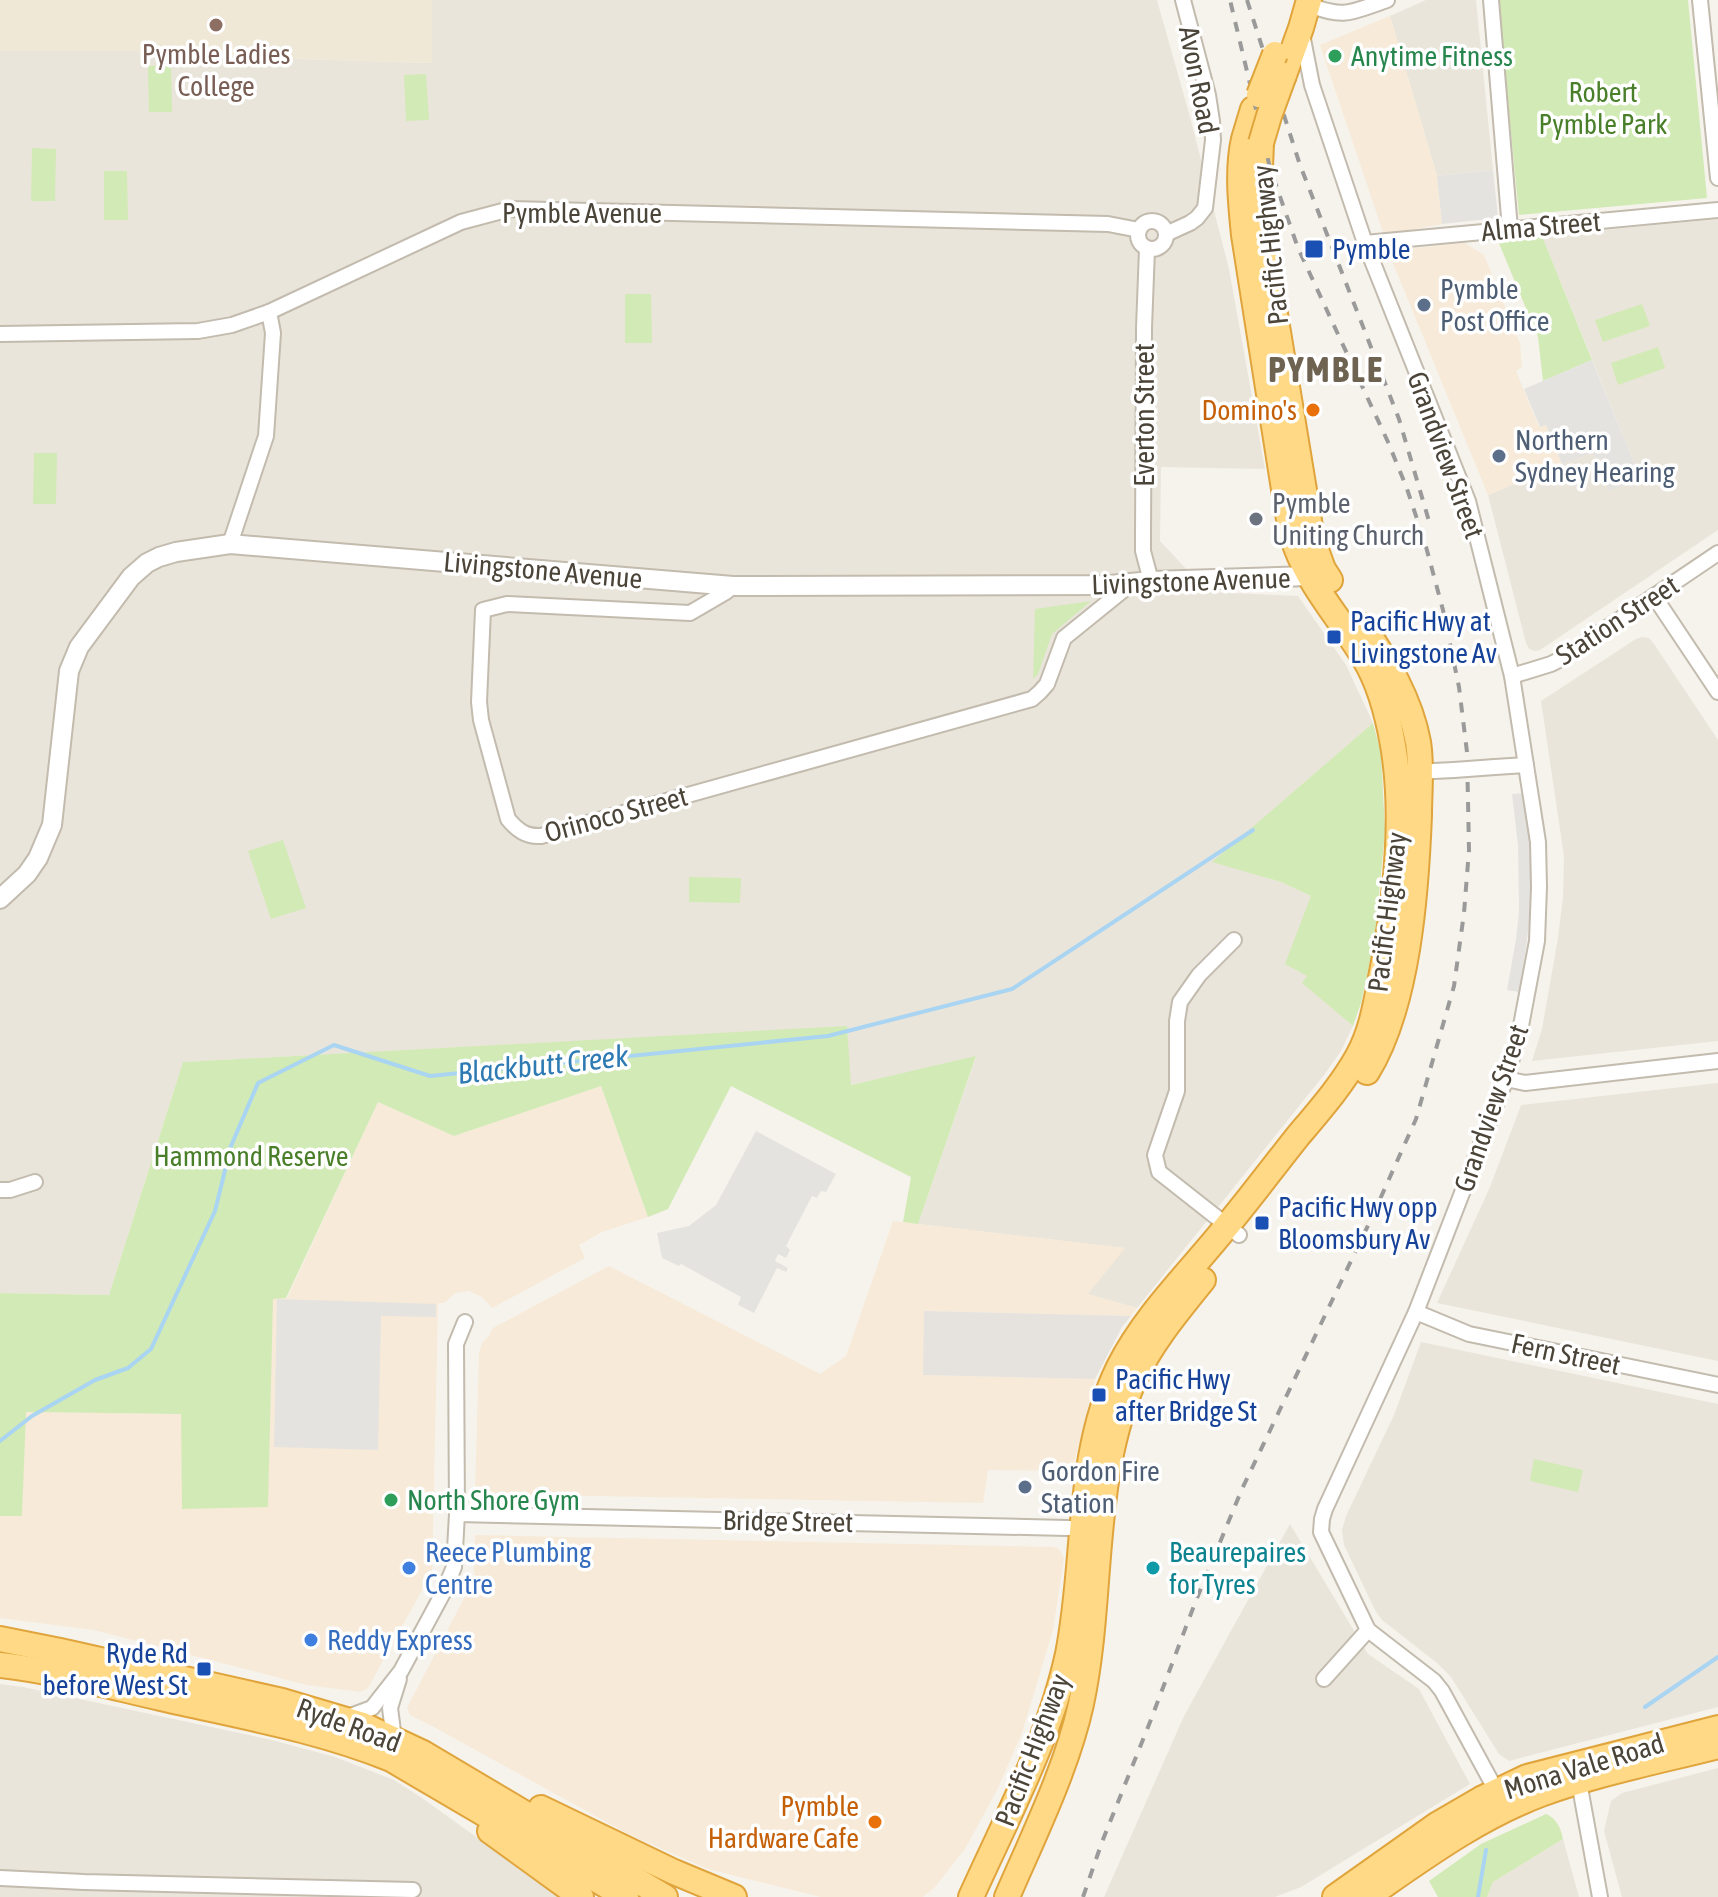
<svg xmlns="http://www.w3.org/2000/svg" width="1718" height="1897" viewBox="0 0 1718 1897" font-family="'Asap Condensed',sans-serif">
	<style>
		.residential { fill: #eae5da }
		.commercial { fill: #f7ead8 }
		.industrial { fill: #e6e2dd }
		.education { fill: #efe8d6 }
		.green { fill: #d2eab5 }
		.parking { fill: #e5e3e0 }
		.lines { fill: none; stroke-linecap: round; stroke-linejoin: round }
		.stream { stroke: #a9d4f2; stroke-width: 4 }
		.minor-casing { stroke: #c2bbae; stroke-width: 18 }
		.tertiary-casing { stroke: #c2bbae; stroke-width: 22 }
		.trunk-casing { stroke: #e0a43c; stroke-width: 28 }
		.minor { stroke: #fff; stroke-width: 14 }
		.tertiary { stroke: #fff; stroke-width: 18 }
		.trunk { stroke: #ffd985; stroke-width: 24 }
		.rail { stroke: #9a9a9a; stroke-width: 4; stroke-dasharray: 10 10; stroke-linecap: butt }
		.minor-bridge-casing { stroke: #c2bbae; stroke-width: 18; stroke-linecap: butt }
		.trunk-bridge-casing { stroke: #e0a43c; stroke-width: 28; stroke-linecap: butt }
		.minor-bridge { stroke: #fff; stroke-width: 14 }
		.trunk-bridge { stroke: #ffd985; stroke-width: 24 }
		.education-dot { fill: #8d6e63; stroke: #fff; stroke-width: 3 }
		.leisure-dot { fill: #2e9e5b; stroke: #fff; stroke-width: 3 }
		.transit-dot { fill: #1a4fb4; stroke: #fff; stroke-width: 3 }
		.service-dot { fill: #5c6f8a; stroke: #fff; stroke-width: 3 }
		.food-dot { fill: #e8710a; stroke: #fff; stroke-width: 3 }
		.worship-dot { fill: #6b7280; stroke: #fff; stroke-width: 3 }
		.shop-dot { fill: #3f7fe0; stroke: #fff; stroke-width: 3 }
		.culture-dot { fill: #0f9aa8; stroke: #fff; stroke-width: 3 }
		.labels { text-anchor: middle; stroke-width: 7; stroke-linejoin: round; paint-order: stroke }
		.education-label { font-size: 28px; fill: #785e54; stroke: #fff }
		.leisure-label { font-size: 28px; fill: #27864d; stroke: #fff; text-anchor: start }
		.street-label { font-size: 28px; fill: #4b4439; stroke: #fff }
		.park-label { font-size: 28px; fill: #4a7f2a; stroke: #fff }
		.transit-label { font-size: 28px; fill: #164399; stroke: #fff; text-anchor: start }
		.service-label { font-size: 28px; fill: #4e5e75; stroke: #fff; text-anchor: start }
		.food-label { font-size: 28px; fill: #c56008; stroke: #fff; text-anchor: end }
		.worship-label { font-size: 28px; fill: #5b616d; stroke: #fff; text-anchor: start }
		.shop-label { font-size: 28px; fill: #366cbe; stroke: #fff; text-anchor: start }
		.culture-label { font-size: 28px; fill: #0d838f; stroke: #fff; text-anchor: start }
		.water-label { font-size: 30px; font-style: italic; fill: #2e7ab2; stroke: #fff }
		.district-label { font-size: 36px; font-weight: bold; letter-spacing: 2px; fill: #6e6250; stroke: #fff }
	</style>
	<rect width="100%" height="100%" fill="#f6f3ec"/>
	<g class="residential">
		<polygon points="432,0 1157,0 1190,117 1229,269 1265,469 1161,467 1160,541 1208,592 1298,596 1346,665 1373,723 1213,862 1281,882 1311,896 1308,976 1303,983 1353,1026 1341,1051 1324,1075 1137,1308 1087,1294 1124,1248 918,1224 976,1057 850,1085 847,1027 183,1062 109,1295 0,1293 0,51 202,51 203,56 431,63"/>
		<polygon points="1426,0 1476,0 1493,170 1437,176 1390,16"/>
		<polygon points="1718,219 1718,530 1540,650 1535,651 1529,649 1526,643 1488,495 1593,451 1640,477 1542,236"/>
		<polygon points="1642,637 1649,638 1654,644 1718,740 1718,1041 1532,1061 1542,1029 1558,938 1563,897 1564,856 1541,701 1636,639"/>
		<polygon points="1718,1083 1718,1361 1437,1303 1490,1187 1521,1105"/>
		<polygon points="1421,1342 1718,1404 1718,1707 1509,1761 1499,1754 1451,1677 1437,1663 1382,1620 1375,1610 1344,1545 1342,1530 1346,1516 1394,1415"/>
		<polygon points="1290,1524 1368,1654 1419,1689 1470,1784 1301,1887 1275,1897 1104,1897 1184,1716"/>
		<polygon points="0,1684 23,1687 272,1740 335,1757 394,1780 422,1798 560,1897 0,1897"/>
		<polygon points="1718,1768 1718,1897 1622,1897 1604,1831 1611,1801 1622,1793"/>
		<polygon points="1563,1839 1579,1897 1487,1897 1493,1882"/>
	</g>
	<g class="commercial">
		<polygon points="1390,16 1437,176 1442,224 1384,235 1320,45"/>
		<polygon points="1465,243 1484,255 1520,344 1522,367 1516,371 1539,427 1546,425 1562,464 1488,495 1388,251"/>
		<polygon points="601,1086 648,1217 602,1232 579,1245 585,1258 492,1308 482,1297 469,1291 455,1293 444,1303 438,1303 432,1572 368,1688 360,1692 307,1685 94,1630 0,1618 0,1516 22,1516 25,1412 181,1414 273,1298 287,1298 378,1102 454,1136"/>
		<polygon points="893,1221 1125,1248 1088,1294 1137,1308 1131,1316 925,1311 923,1375 1095,1379 1072,1471 988,1470 983,1503 475,1494 479,1353 482,1343 489,1336 493,1328 609,1266 820,1374 846,1356"/>
		<polygon points="475,1535 1053,1547 1059,1549 1064,1558 1053,1630 1022,1733 997,1790 965,1849 934,1888 923,1897 821,1897 708,1869 628,1834 434,1727 410,1715 407,1708 474,1579"/>
	</g>
	<polygon class="industrial" points="924,1311 1131,1316 1122,1327 1095,1379 923,1375"/>
	<polygon class="education" points="0,0 432,0 432,63 203,56 202,51 0,51"/>
	<g class="green">
		<polygon points="1498,0 1688,0 1707,198 1519,215"/>
		<polygon points="171,65 172,112 149,112 148,66"/>
		<polygon points="426,74 429,120 406,121 404,75"/>
		<polygon points="32,148 56,149 55,201 31,201"/>
		<polygon points="104,171 127,171 128,220 104,220"/>
		<polygon points="1542,236 1592,360 1543,381 1538,337 1498,241"/>
		<polygon points="625,294 651,294 652,343 625,343"/>
		<polygon points="1642,304 1650,326 1603,342 1595,320"/>
		<polygon points="1658,347 1665,368 1618,385 1611,363"/>
		<polygon points="34,453 57,453 56,504 33,504"/>
		<polygon points="1091,601 1052,634 1038,674 1033,679 1035,609"/>
		<polygon points="1373,723 1381,754 1385,831 1375,938 1361,1003 1353,1026 1302,983 1307,976 1285,964 1311,896 1281,882 1212,862"/>
		<polygon points="283,840 306,908 271,919 248,851"/>
		<polygon points="689,877 741,878 740,903 689,902"/>
		<polygon points="847,1026 851,1085 976,1056 918,1224 903,1222 911,1177 731,1086 668,1209 648,1217 601,1086 454,1136 378,1102 286,1298 273,1299 268,1507 182,1509 181,1414 26,1412 22,1516 0,1516 0,1293 109,1295 183,1062"/>
		<polygon points="1534,1459 1583,1470 1578,1492 1530,1481"/>
		<path d="M1546,1814C1556,1818 1561,1828 1563,1839L1493,1882L1487,1897H1438L1429,1881L1481,1844Z"/>
	</g>
	<g class="parking">
		<polygon points="1493,170 1498,218 1442,224 1437,176"/>
		<polygon points="1592,360 1640,477 1609,491 1593,452 1562,464 1546,425 1540,427 1524,389"/>
		<polygon points="1524,793 1531,848 1531,909 1520,992 1507,990 1516,939 1519,912 1518,845 1512,794"/>
		<polygon points="756,1131 836,1174 826,1192 821,1191 817,1198 812,1196 786,1246 790,1250 786,1258 778,1254 775,1261 788,1268 786,1272 777,1268 754,1313 738,1305 741,1297 681,1264 679,1266 662,1258 657,1233 689,1226 716,1205"/>
		<polygon points="277,1299 436,1304 436,1317 381,1316 378,1450 274,1447"/>
	</g>
	<g class="lines">
		<g class="stream">
			<polyline points="0,1441 32,1416 95,1380 128,1368 151,1349 215,1211 231,1146 258,1083 334,1045 430,1076 828,1036 1012,989 1253,830"/>
			<polyline points="1645,1707 1718,1657"/>
			<polyline points="1478,1897 1486,1850"/>
		</g>
		<defs>
			<g id="minor">
				<polyline points="1491,0 1510,229"/>
				<polyline points="1700,0 1718,178"/>
				<path d="M1309,5C1346,19 1351,12 1387,0"/>
				<polyline points="1302,34 1312,85 1365,243 1468,501 1512,676 1538,842 1539,887 1537,941 1520,1031 1506,1079 1416,1312 1325,1509 1322,1519 1321,1532 1368,1630 1434,1681 1442,1691 1497,1792"/>
				<circle cx="1152" cy="235" r="14"/>
				<polyline points="1166,234 1190,223 1197,218 1205,208 1213,140 1212,121 1208,95 1183,0"/>
				<polyline points="1365,243 1718,210"/>
				<polyline points="1147,249 1144,328 1143,537 1143,551 1151,581"/>
				<polyline points="0,334 198,331 232,325 269,312 461,222 510,209 1108,224 1139,230"/>
				<polyline points="230,544 266,436 273,333 269,312"/>
				<path d="M733,586L726,592L690,613L507,604L483,610L479,702L481,720L508,819C517,830 526,837 541,836L1032,699L1040,692L1047,684L1064,638L1132,583"/>
				<polyline points="1654,596 1718,692"/>
				<polyline points="1512,676 1551,664 1561,659 1718,553"/>
				<polyline points="1495,767 1526,765"/>
				<polyline points="1414,772 1454,770"/>
				<polyline points="1234,940 1199,975 1180,1002 1177,1021 1177,1091 1155,1155 1159,1172 1239,1235"/>
				<polyline points="1506,1079 1525,1083 1718,1061"/>
				<polyline points="0,1190 10,1190 35,1182"/>
				<polyline points="1416,1312 1469,1334 1718,1385"/>
				<polyline points="457,1514 1067,1528 1082,1528 1086,1523"/>
				<polyline points="1324,1679 1368,1630"/>
				<polyline points="345,1718 372,1708 401,1671 443,1593 454,1567 457,1514 456,1344 465,1322"/>
				<polyline points="394,1739 390,1708 399,1679"/>
				<polyline points="1579,1782 1600,1897"/>
				<polyline points="0,1878 84,1882 413,1890"/>
			</g>
			<polyline id="tertiary" points="0,899 27,874 38,858 52,825 69,671 79,647 131,577 147,563 159,557 176,552 230,544 733,586 1110,585 1151,581 1309,576 1320,571"/>
			<g id="trunk">
				<polyline points="1284,75 1301,28 1309,0"/>
				<polyline points="1261,143 1259,191 1266,259 1312,539 1323,569 1330,580"/>
				<path d="M1363,626C1387,661 1410,699 1418,742C1422,766 1419,791 1419,815C1416,893 1408,1006 1367,1072"/>
				<polyline points="0,1639 60,1651 282,1701 363,1725 423,1753 665,1897"/>
				<path d="M0,1665C54,1671 108,1686 161,1698C239,1716 317,1729 391,1759L626,1897"/>
				<polyline points="541,1808 674,1872 734,1897"/>
				<polyline points="490,1831 581,1897"/>
				<path d="M971,1897C1006,1819 1050,1738 1068,1654C1087,1559 1075,1457 1119,1367C1145,1315 1190,1272 1226,1227C1251,1197 1274,1166 1298,1136C1319,1111 1342,1085 1358,1056C1373,1029 1377,997 1383,967C1396,898 1405,815 1393,745C1388,716 1380,684 1364,658C1342,621 1311,588 1296,547C1290,532 1289,517 1286,502L1244,235C1241,204 1237,170 1244,139C1247,129 1250,119 1253,109"/>
				<path d="M1007,1897C1033,1837 1067,1768 1081,1704C1104,1597 1089,1482 1134,1380C1151,1343 1178,1311 1203,1280"/>
				<polyline points="1335,1897 1438,1824 1481,1799 1527,1777 1718,1728"/>
				<path d="M1367,1897C1422,1859 1477,1818 1541,1794C1598,1773 1659,1761 1718,1746"/>
			</g>
		</defs>
		<use href="#minor" class="minor-casing"/>
		<use href="#tertiary" class="tertiary-casing"/>
		<use href="#trunk" class="trunk-casing"/>
		<use href="#minor" class="minor"/>
		<use href="#tertiary" class="tertiary"/>
		<use href="#trunk" class="trunk"/>
		<g class="rail">
			<polyline points="1247,0 1300,165 1399,419 1431,528"/>
			<polyline points="1083,1897 1102,1842 1150,1722 1195,1603 1242,1489 1372,1217 1416,1119 1454,986 1464,913 1469,850 1467,752 1459,687 1443,610 1425,543 1406,486 1388,442 1298,248 1270,168 1230,0"/>
		</g>
		<defs>
			<polyline id="minor-bridge" points="1454,770 1495,767"/>
			<g id="trunk-bridge">
				<polyline points="1259,95 1275,54"/>
				<polyline points="1261,143 1269,116 1284,75"/>
			</g>
		</defs>
		<use href="#minor-bridge" class="minor-bridge-casing"/>
		<use href="#trunk-bridge" class="trunk-bridge-casing"/>
		<use href="#minor-bridge" class="minor-bridge"/>
		<use href="#trunk-bridge" class="trunk-bridge"/>
	</g>
	<circle class="education-dot" cx="216" cy="25" r="8"/>
	<g class="leisure-dot">
		<circle cx="1335" cy="56" r="8"/>
		<circle cx="391" cy="1500" r="8"/>
	</g>
	<g class="transit-dot">
		<rect x="1304" y="239" width="20" height="20" rx="4"/>
		<rect x="1326" y="629" width="16" height="16" rx="4"/>
		<rect x="1254" y="1215" width="16" height="16" rx="4"/>
		<rect x="1091" y="1387" width="16" height="16" rx="4"/>
		<rect x="196" y="1661" width="16" height="16" rx="4"/>
	</g>
	<g class="service-dot">
		<circle cx="1424" cy="305" r="8"/>
		<circle cx="1499" cy="456" r="8"/>
		<circle cx="1025" cy="1487" r="8"/>
	</g>
	<g class="food-dot">
		<circle cx="1313" cy="410" r="8"/>
		<circle cx="875" cy="1822" r="8"/>
	</g>
	<circle class="worship-dot" cx="1256" cy="519" r="8"/>
	<g class="shop-dot">
		<circle cx="409" cy="1568" r="8"/>
		<circle cx="311" cy="1640" r="8"/>
	</g>
	<circle class="culture-dot" cx="1153" cy="1568" r="8"/>
	<g class="labels">
		<g class="education-label">
			<text x="216" y="64">Pymble Ladies<tspan x="216" dy="32">College</tspan></text>
		</g>
		<g class="leisure-label">
			<text x="1351" y="66">Anytime Fitness</text>
			<text x="407" y="1510">North Shore Gym</text>
		</g>
		<g class="street-label">
			<text transform="translate(1199 80) rotate(79)" y="10">Avon Road</text>
			<text x="582" y="223">Pymble Avenue</text>
			<text transform="translate(1541 226) rotate(-5)" y="10">Alma Street</text>
			<text transform="translate(1270 245) rotate(-96)" y="10">Pacific Highway</text>
			<text transform="translate(1144 415) rotate(-90)" y="10">Everton Street</text>
			<text transform="translate(1446 455) rotate(70)" y="10">Grandview Street</text>
			<text transform="translate(543 570) rotate(5)" y="10">Livingstone Avenue</text>
			<text transform="translate(1191 581) rotate(-2)" y="10">Livingstone Avenue</text>
			<text transform="translate(1617 620) rotate(-33)" y="10">Station Street</text>
			<text transform="translate(616 814) rotate(-15)" y="10">Orinoco Street</text>
			<text transform="translate(1387 912) rotate(-83)" y="10">Pacific Highway</text>
			<text transform="translate(1491 1108) rotate(-71)" y="10">Grandview Street</text>
			<text transform="translate(1566 1354) rotate(12)" y="10">Fern Street</text>
			<text transform="translate(788 1521) rotate(1)" y="10">Bridge Street</text>
			<text transform="translate(349 1725) rotate(20)" y="10">Ryde Road</text>
			<text transform="translate(1032 1750) rotate(-69)" y="10">Pacific Highway</text>
			<text transform="translate(1584 1766) rotate(-17)" y="10">Mona Vale Road</text>
		</g>
		<g class="park-label">
			<text x="1603" y="102">Robert<tspan x="1603" dy="32">Pymble Park</tspan></text>
			<text x="251" y="1166">Hammond Reserve</text>
		</g>
		<g class="transit-label">
			<text x="1332" y="259">Pymble</text>
			<text x="1350" y="631">Pacific Hwy at<tspan x="1350" dy="32">Livingstone Av</tspan></text>
			<text x="1278" y="1217">Pacific Hwy opp<tspan x="1278" dy="32">Bloomsbury Av</tspan></text>
			<text x="1115" y="1389">Pacific Hwy<tspan x="1115" dy="32">after Bridge St</tspan></text>
			<text x="188" y="1663" text-anchor="end">Ryde Rd<tspan x="188" dy="32">before West St</tspan></text>
		</g>
		<g class="service-label">
			<text x="1440" y="299">Pymble<tspan x="1440" dy="32">Post Office</tspan></text>
			<text x="1515" y="450">Northern<tspan x="1515" dy="32">Sydney Hearing</tspan></text>
			<text x="1041" y="1481">Gordon Fire<tspan x="1041" dy="32">Station</tspan></text>
		</g>
		<g class="food-label">
			<text x="1297" y="420">Domino's</text>
			<text x="859" y="1816">Pymble<tspan x="859" dy="32">Hardware Cafe</tspan></text>
		</g>
		<g class="worship-label">
			<text x="1272" y="513">Pymble<tspan x="1272" dy="32">Uniting Church</tspan></text>
		</g>
		<g class="shop-label">
			<text x="425" y="1562">Reece Plumbing<tspan x="425" dy="32">Centre</tspan></text>
			<text x="327" y="1650">Reddy Express</text>
		</g>
		<g class="culture-label">
			<text x="1169" y="1562">Beaurepaires<tspan x="1169" dy="32">for Tyres</tspan></text>
		</g>
		<g class="water-label">
			<text transform="translate(543 1065) rotate(-6)" y="10">Blackbutt Creek</text>
		</g>
		<g class="district-label">
			<text x="1326" y="382">PYMBLE</text>
		</g>
	</g>
</svg>
